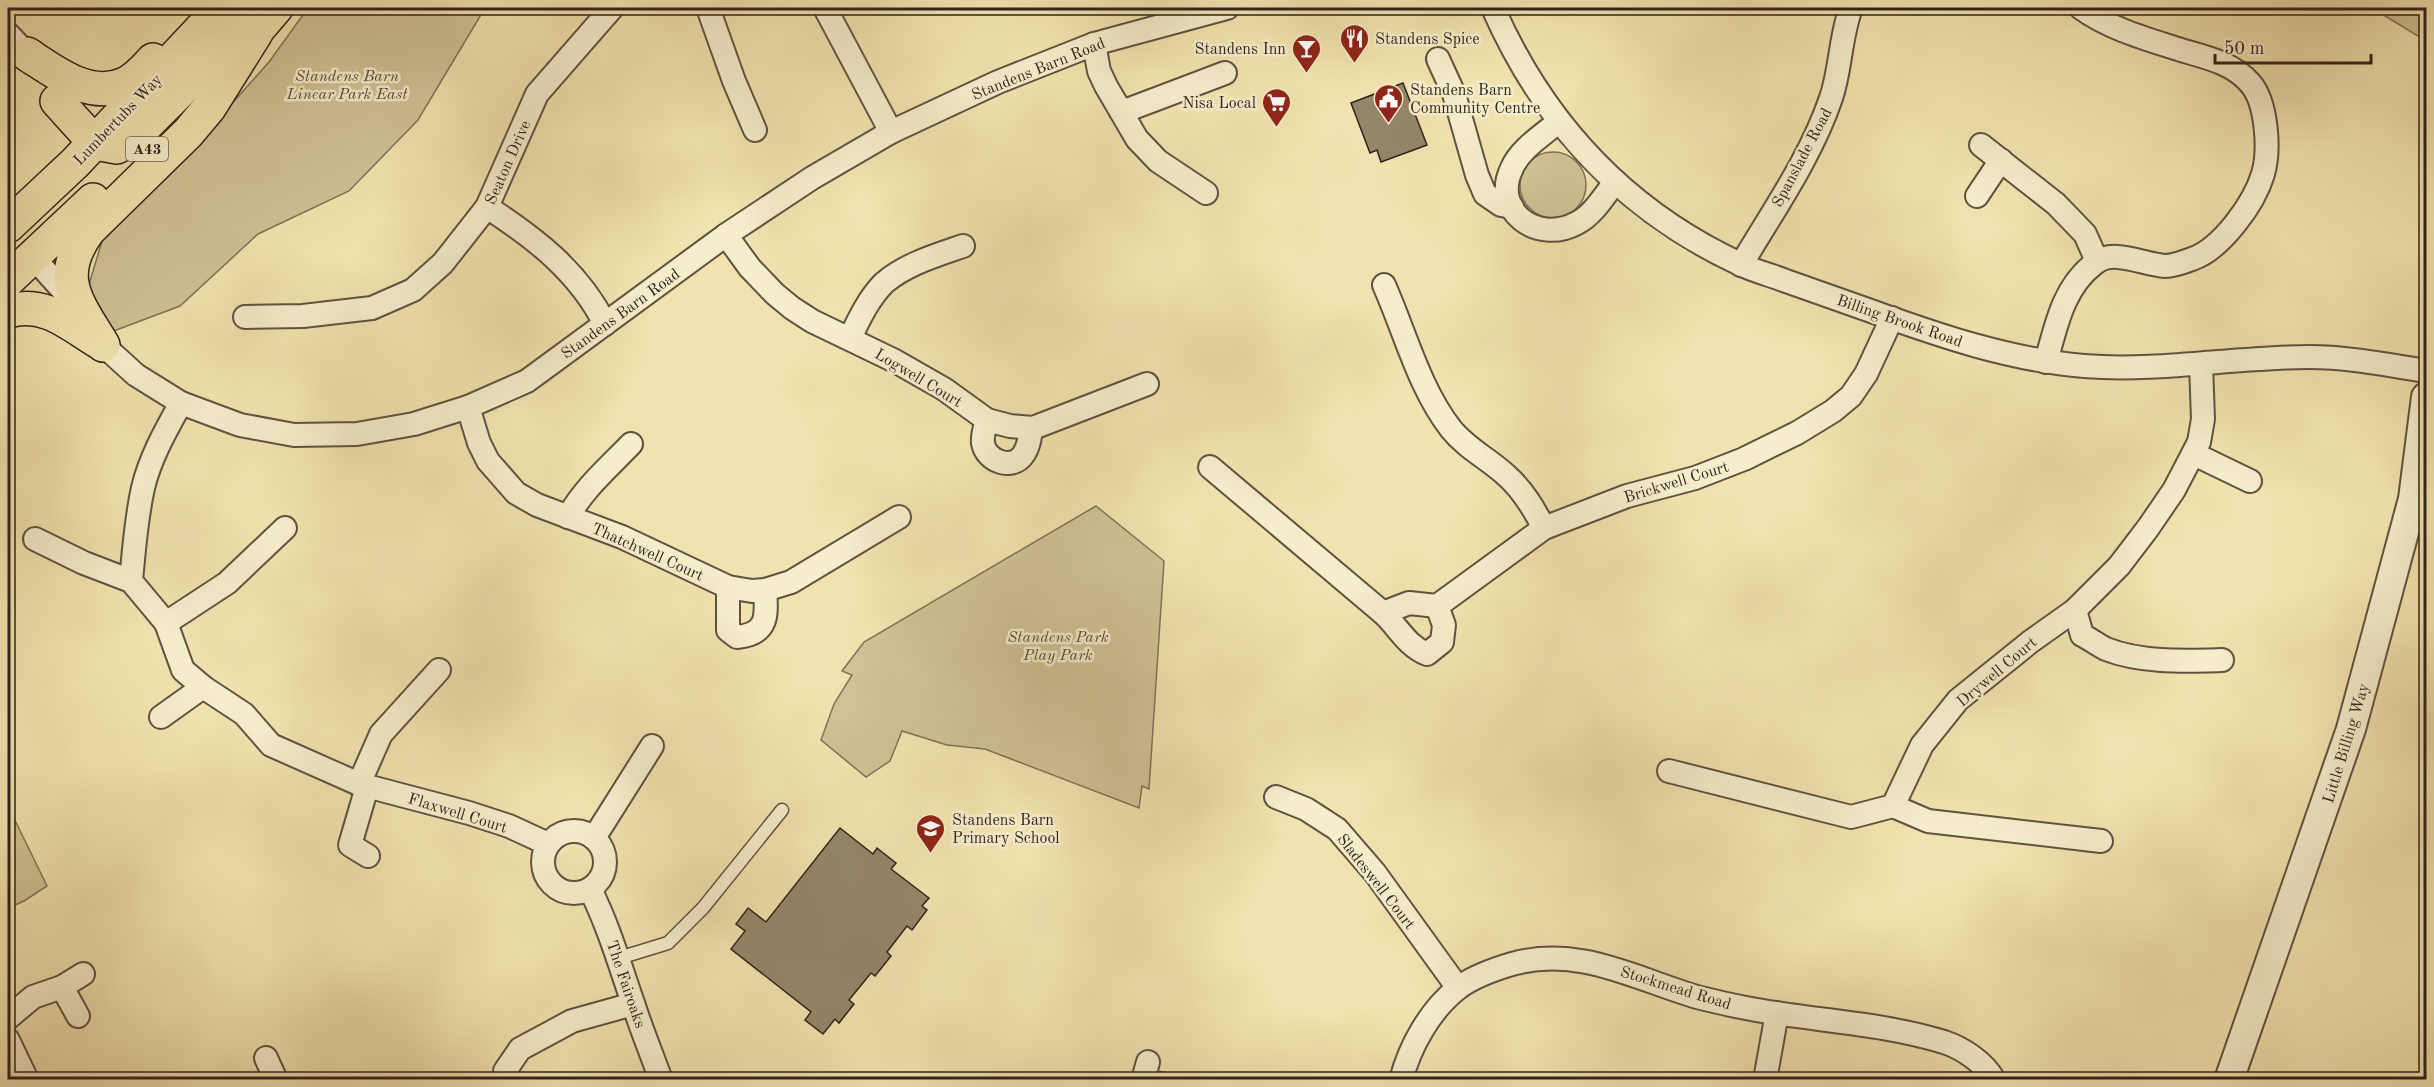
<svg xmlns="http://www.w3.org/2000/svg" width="2434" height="1087" viewBox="0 0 2434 1087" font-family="'Old Standard TT',serif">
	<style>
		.green { fill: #d0c296; stroke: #807258; stroke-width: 1.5 }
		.building { fill: #948668; stroke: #2f221b; stroke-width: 1.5 }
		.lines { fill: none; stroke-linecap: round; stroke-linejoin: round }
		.service-casing { stroke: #605240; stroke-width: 15 }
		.minor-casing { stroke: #605240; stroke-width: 26 }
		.tertiary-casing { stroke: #605240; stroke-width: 32 }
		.trunk-casing { stroke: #2f221b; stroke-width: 36 }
		.service { stroke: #f6edcb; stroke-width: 12 }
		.minor { stroke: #f6edcb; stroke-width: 22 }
		.tertiary { stroke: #f6edcb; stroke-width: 28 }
		.trunk { stroke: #f1e3af; stroke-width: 33 }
		.labels { text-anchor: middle; stroke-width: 5; stroke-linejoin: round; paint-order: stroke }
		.shield { fill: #f6edcb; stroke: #6b5f50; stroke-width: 1.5 }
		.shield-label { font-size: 15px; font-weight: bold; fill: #2f221b }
		.poi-label { font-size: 16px; fill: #2f221b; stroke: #f6edcb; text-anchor: start }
		.street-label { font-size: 16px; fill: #2f221b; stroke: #f6edcb }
		.park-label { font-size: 16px; font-style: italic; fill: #574a3a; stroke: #f6edcb }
	</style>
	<rect width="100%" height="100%" fill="#f1e3af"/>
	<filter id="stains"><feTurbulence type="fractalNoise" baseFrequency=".00333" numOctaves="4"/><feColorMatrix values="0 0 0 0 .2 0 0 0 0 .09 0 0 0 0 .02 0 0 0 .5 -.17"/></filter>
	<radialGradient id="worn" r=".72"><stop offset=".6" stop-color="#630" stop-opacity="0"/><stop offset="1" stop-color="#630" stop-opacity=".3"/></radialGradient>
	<g class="green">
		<polygon points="308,8 485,8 418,120 349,191 258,234 180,306 103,335 85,298 102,241 167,176 269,62"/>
		<polygon points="2372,8 2426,8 2426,41"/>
		<circle cx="1553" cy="185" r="33"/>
		<polygon points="1096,506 1164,561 1149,789 1142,786 1139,808 985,749 947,745 902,731 890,761 866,777 821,740 834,704 852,675 842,671 864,642"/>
		<polygon points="8,806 47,886 24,901 8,908"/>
	</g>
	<g class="building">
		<polygon points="1403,83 1427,145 1381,162 1377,150 1370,153 1351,103"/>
		<polygon points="840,828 873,854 877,848 896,863 891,869 929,898 922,906 927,910 912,930 907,926 887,952 891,956 875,976 871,973 849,1000 854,1004 839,1023 835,1019 823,1034 805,1020 811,1012 731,949 745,931 736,924 748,908 766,922"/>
	</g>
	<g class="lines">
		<defs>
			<g id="service">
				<polyline points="619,958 668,943 703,908 782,810"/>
				<polyline points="1144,1075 1169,1080"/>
			</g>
			<g id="minor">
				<polyline points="708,8 734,81 755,130"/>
				<polyline points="825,8 891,132"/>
				<path d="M1493,8C1544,124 1624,210 1740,264C1754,271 1771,275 1786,281C1814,291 1843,301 1871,311C1940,336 2011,360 2084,366C2159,372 2234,357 2309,357C2349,357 2388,365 2426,371"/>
				<polyline points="8,34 27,54"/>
				<polyline points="1094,44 1099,71 1106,86 1137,139 1158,161 1206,193"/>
				<polyline points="1438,59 1454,94 1477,175 1485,194 1501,205 1512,207"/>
				<polyline points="1122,112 1225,73"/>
				<path d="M1558,122C1543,135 1520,149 1512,168C1491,210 1537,245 1577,223C1593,215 1604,196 1615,182"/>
				<polyline points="1981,145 2056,204 2085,234 2097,261"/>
				<polyline points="1977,196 2001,160"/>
				<path d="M487,207C535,238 579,272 605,324"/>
				<polyline points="726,235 750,268 775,294 792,308 812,321 895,361 944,389 987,420 1010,426 1033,428 1147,384"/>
				<polyline points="33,257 76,305"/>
				<path d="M1741,265C1773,211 1811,157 1831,98C1841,69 1840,37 1851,8"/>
				<path d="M1384,285C1405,332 1419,388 1451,429C1467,449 1489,459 1507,476C1523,490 1534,509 1544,528"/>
				<polyline points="245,317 303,316 372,308 413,290 443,263 487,207 537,94 612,8"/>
				<polyline points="95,332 103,345 136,375 181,403 240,425 294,435 357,434 414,424 468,407 527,381 726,235 812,178 891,132 998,82 1094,44 1227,8"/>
				<path d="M850,338C859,319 869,298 884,283C906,264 937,255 963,246"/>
				<path d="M2046,362C2056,326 2063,287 2095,263C2114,248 2144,265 2165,266C2173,266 2184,262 2192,259C2221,249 2254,204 2263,174C2270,150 2267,102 2250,83C2233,63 2205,57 2181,50C2147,39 2110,29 2081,8"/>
				<path d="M181,403C166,430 150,458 143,488C136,519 134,550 131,581L166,623L183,670L203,687L244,714L271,745L359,784L469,813L509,826L548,844"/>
				<polyline points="468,407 479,443 488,461 516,493 537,505 622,537 728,587 752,591 765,590 791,582 899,517"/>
				<path d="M987,420C985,427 982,435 983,443C986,461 1012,471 1023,455C1029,447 1030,437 1031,428"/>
				<polyline points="2194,454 2250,481"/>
				<polyline points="1210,467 1383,613 1409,603 1437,606 1544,528 1627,496 1695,478 1744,459 1797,433 1833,411 1851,396 1866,374 1892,318"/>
				<path d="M568,517C584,488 608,468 631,444"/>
				<polyline points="35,539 84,563 131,581"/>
				<path d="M728,587V630L737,637C768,634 767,616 765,590"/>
				<path d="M2075,610L2082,635C2090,639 2098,645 2106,649C2141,663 2186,661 2222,660"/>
				<path d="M1383,613C1398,627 1407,646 1427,654L1442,642L1444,625L1437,606"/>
				<polyline points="166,623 227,583 285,528"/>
				<polyline points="161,717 203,687"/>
				<polyline points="1669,771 1851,817 1893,806 1922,745 1958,700 2030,642 2075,610 2119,566 2148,528 2174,490 2199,442 2203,419 2201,364"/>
				<polyline points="359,784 381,734 439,670"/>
				<polyline points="367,787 350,845 368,856"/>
				<polyline points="1276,797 1306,809 1337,829 1375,873 1458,988"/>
				<polyline points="1893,806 1928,821 2101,841"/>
				<circle cx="574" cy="862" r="31"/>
				<polyline points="594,838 652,746"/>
				<path d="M590,889C609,927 620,966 634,1006C642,1031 652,1055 661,1080"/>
				<polyline points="62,987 78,1016"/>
				<polyline points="8,1018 33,997 62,987 83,974"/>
				<polyline points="8,1040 27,1080"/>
				<polyline points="266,1058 276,1080"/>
				<polyline points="505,1071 520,1049 572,1021 633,1004"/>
				<polyline points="1143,1080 1148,1062"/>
				<path d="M1401,1080C1410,1046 1430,1010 1458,988C1473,977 1495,969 1512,964C1578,945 1636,979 1697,997C1713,1001 1730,1005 1746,1008C1812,1021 1879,1022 1944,1042C1962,1048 1984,1062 1994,1080"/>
				<polyline points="1765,1080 1777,1013"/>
			</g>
			<polyline id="tertiary" points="2229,1080 2351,729 2413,499 2426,397"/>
			<g id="trunk">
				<polyline points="240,50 276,8"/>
				<path d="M27,54C55,72 89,100 125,84C136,79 145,69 153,60"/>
				<polyline points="57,101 95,143 117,147 135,136 188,83 247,16"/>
				<polyline points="8,226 75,163 221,8"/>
				<polyline points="8,280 93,200"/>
				<path d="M8,311C45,301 68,323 99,342"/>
				<path d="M103,345C77,302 54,277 89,230L188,133L209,108L256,33"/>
			</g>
		</defs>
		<use href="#service" class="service-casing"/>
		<use href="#minor" class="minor-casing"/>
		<use href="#tertiary" class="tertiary-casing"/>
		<use href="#trunk" class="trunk-casing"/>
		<use href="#service" class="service"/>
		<use href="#minor" class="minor"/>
		<use href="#tertiary" class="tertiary"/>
		<use href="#trunk" class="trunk"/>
	</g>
	<defs>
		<symbol id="restaurant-pin" viewBox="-11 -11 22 30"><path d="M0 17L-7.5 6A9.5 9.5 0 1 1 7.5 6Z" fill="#8f2418" stroke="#f6edcb"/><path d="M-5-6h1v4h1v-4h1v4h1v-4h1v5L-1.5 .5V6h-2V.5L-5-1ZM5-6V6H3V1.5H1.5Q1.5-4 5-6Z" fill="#fff"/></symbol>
		<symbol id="bar-pin" viewBox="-11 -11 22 30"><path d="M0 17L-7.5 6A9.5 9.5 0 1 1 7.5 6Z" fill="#8f2418" stroke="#f6edcb"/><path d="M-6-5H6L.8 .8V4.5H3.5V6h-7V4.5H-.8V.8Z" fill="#fff"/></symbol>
		<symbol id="civic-pin" viewBox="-11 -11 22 30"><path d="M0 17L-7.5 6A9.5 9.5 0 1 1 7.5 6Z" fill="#8f2418" stroke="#f6edcb"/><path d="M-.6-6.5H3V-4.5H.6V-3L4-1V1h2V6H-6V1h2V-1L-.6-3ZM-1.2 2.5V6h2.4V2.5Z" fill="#fff"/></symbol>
		<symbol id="supermarket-pin" viewBox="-11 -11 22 30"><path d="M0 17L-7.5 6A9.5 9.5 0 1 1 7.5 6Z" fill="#8f2418" stroke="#f6edcb"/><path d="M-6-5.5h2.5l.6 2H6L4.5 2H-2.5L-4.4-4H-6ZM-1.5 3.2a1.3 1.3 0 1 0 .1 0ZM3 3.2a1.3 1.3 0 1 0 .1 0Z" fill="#fff"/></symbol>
		<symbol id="school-pin" viewBox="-11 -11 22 30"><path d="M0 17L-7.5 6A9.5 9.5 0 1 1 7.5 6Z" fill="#8f2418" stroke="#f6edcb"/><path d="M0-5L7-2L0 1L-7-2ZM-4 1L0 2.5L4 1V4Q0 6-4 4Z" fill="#fff"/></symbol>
	</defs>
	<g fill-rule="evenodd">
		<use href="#restaurant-pin" x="1338" y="22" width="33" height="45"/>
		<use href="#bar-pin" x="1290" y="32" width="33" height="45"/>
		<use href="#civic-pin" x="1372" y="82" width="33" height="45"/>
		<use href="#supermarket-pin" x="1260" y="86" width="33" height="45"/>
		<use href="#school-pin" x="914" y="812" width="33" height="45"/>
	</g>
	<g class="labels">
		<rect class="shield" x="126" y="137" width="42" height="24" rx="4.5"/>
		<g class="shield-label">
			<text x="147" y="154">A43</text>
		</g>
		<g class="poi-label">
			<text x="1375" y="44">Standens Spice</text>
			<text x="1286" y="54" text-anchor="end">Standens Inn</text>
			<text x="1410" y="95">Standens Barn<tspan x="1410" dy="18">Community Centre</tspan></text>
			<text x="1256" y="108" text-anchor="end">Nisa Local</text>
			<text x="952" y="825">Standens Barn<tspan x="952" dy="18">Primary School</tspan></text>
		</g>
		<g class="street-label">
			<text transform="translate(1038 68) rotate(-22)" y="6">Standens Barn Road</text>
			<text transform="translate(117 119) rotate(-46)" y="6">Lumbertubs Way</text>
			<text transform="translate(1801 157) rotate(-62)" y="6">Spanslade Road</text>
			<text transform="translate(507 162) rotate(-66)" y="6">Seaton Drive</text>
			<text transform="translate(620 313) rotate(-36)" y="6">Standens Barn Road</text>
			<text transform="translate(1900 320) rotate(19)" y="6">Billing Brook Road</text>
			<text transform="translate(919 377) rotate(31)" y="6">Logwell Court</text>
			<text transform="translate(1676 481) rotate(-17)" y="6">Brickwell Court</text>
			<text transform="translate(648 551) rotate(24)" y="6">Thatchwell Court</text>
			<text transform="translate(1996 671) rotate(-40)" y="6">Drywell Court</text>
			<text transform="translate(2345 743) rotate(-73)" y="6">Little Billing Way</text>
			<text transform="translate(458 812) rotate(17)" y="6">Flaxwell Court</text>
			<text transform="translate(1377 881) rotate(52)" y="6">Sladeswell Court</text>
			<text transform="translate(627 984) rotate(71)" y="6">The Fairoaks</text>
			<text transform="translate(1676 987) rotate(17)" y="6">Stockmead Road</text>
		</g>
		<g class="park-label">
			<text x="347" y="81">Standens Barn<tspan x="347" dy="18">Linear Park East</tspan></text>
			<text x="1058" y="642">Standens Park<tspan x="1058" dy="18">Play Park</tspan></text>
		</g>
	</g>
	<rect width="2434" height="1087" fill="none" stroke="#f1e3af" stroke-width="30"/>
	<rect x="9" y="9" width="2416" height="1069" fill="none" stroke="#2f221b" stroke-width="3"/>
	<rect x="15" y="15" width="2404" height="1057" fill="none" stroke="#2f221b" stroke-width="1.5"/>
	<path d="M2215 54v9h156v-9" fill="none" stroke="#2f221b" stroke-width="3"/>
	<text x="2224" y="54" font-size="18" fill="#2f221b" stroke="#f6edcb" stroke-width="4.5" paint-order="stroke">50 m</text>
	<rect width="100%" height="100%" filter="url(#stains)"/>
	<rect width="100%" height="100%" fill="url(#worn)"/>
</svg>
